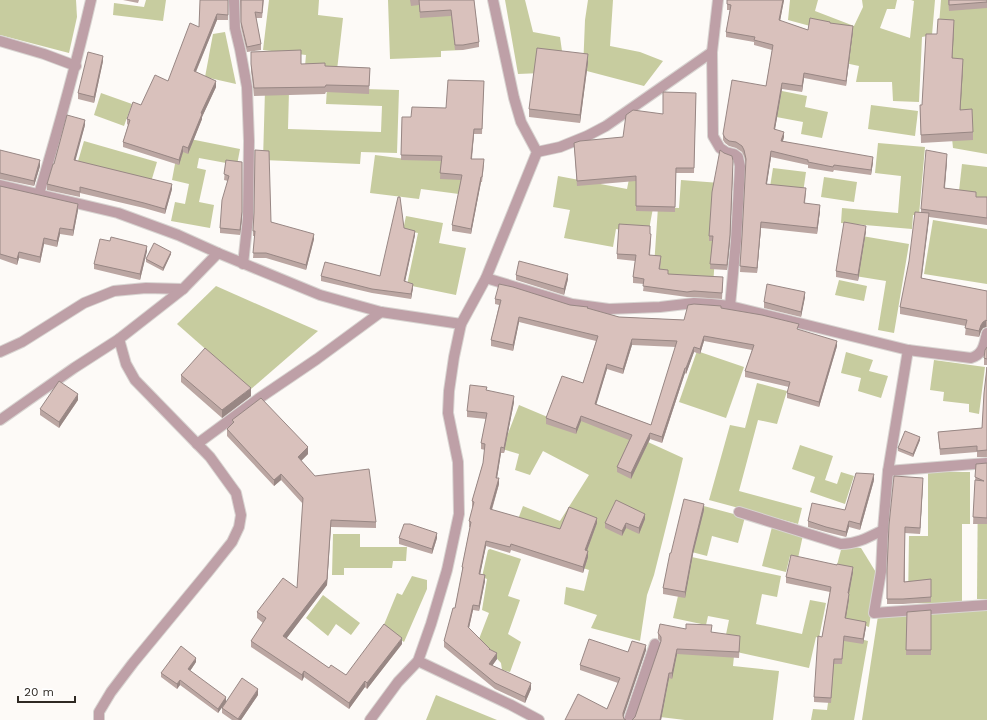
<svg xmlns="http://www.w3.org/2000/svg" width="987" height="720" viewBox="0 0 987 720" font-family="'Work Sans',sans-serif">
	<style>
		.green { fill: #c7cc9f }
		.lines { fill: none; stroke-linecap: round; stroke-linejoin: round }
		.minor-casing { stroke: #d8d4d1; stroke-width: 12 }
		.minor { stroke: #bea0a7; stroke-width: 10 }
		.wall { fill: #bba6a2; fill-rule: evenodd }
		.shaded-wall { fill: #988784 }
		.building { fill: #d9c1bc; stroke: #988784; fill-rule: evenodd }
	</style>
	<rect width="100%" height="100%" fill="#fdfaf7"/>
	<g class="green">
		<polygon points="0,0 76,0 77,17 69,53 0,35"/>
		<polygon points="146,0 166,0 163,21 113,15 114,3 144,7"/>
		<polygon points="269,0 319,0 318,15 343,18 337,70 305,66 306,55 263,50"/>
		<polygon points="388,0 424,0 462,8 463,50 441,51 441,57 390,59"/>
		<polygon points="505,0 525,0 533,32 560,37 565,72 518,74"/>
		<polygon points="588,0 613,0 610,46 640,52 663,61 644,86 583,70 585,20"/>
		<polygon points="790,0 818,0 815,11 854,26 863,7 862,0 897,0 895,9 887,9 880,28 910,38 914,1 911,0 935,0 932,35 922,37 919,102 893,101 892,82 856,82 859,66 845,63 825,30 788,20"/>
		<polygon points="941,0 987,0 987,154 953,148 949,109 932,109"/>
		<polygon points="225,32 236,84 205,77 213,34"/>
		<polygon points="327,88 399,90 397,153 361,152 360,164 263,160 265,90 289,91 288,129 381,132 382,106 326,104"/>
		<polygon points="777,90 807,96 805,107 828,112 822,138 801,134 803,122 771,116"/>
		<polygon points="101,93 132,104 124,126 94,115"/>
		<polygon points="871,105 918,111 915,136 868,129"/>
		<polygon points="180,137 240,149 237,165 199,158 197,168 206,170 199,202 214,205 210,228 171,221 175,202 185,204 189,184 172,180"/>
		<polygon points="84,141 157,162 151,182 70,188"/>
		<polygon points="409,142 477,177 474,196 421,189 419,199 370,193 375,155 406,159"/>
		<polygon points="878,143 925,147 919,215 913,215 912,229 841,223 842,208 898,213 901,176 875,173"/>
		<polygon points="635,149 663,154 648,235 616,229 613,247 564,238 570,210 553,207 558,176 627,189"/>
		<polygon points="962,164 987,167 987,217 959,191"/>
		<polygon points="773,168 806,172 800,214 770,187"/>
		<polygon points="824,177 857,182 854,202 821,197"/>
		<polygon points="681,180 720,183 713,286 653,282 658,207 679,208"/>
		<polygon points="406,216 443,223 439,243 466,248 456,295 407,285 418,233 403,230"/>
		<polygon points="933,220 987,229 987,284 924,274"/>
		<polygon points="862,236 909,244 894,333 878,330 886,281 855,276"/>
		<polygon points="839,280 867,286 864,301 835,295"/>
		<polygon points="216,286 318,331 251,389 177,324"/>
		<polygon points="697,351 744,367 726,418 679,402"/>
		<polygon points="846,352 873,360 869,371 888,376 881,398 858,391 861,378 841,373"/>
		<polygon points="934,360 985,367 979,414 969,412 969,404 943,401 944,392 930,390"/>
		<polygon points="757,383 787,391 777,424 758,420 739,491 802,508 798,524 709,500 730,425 745,428"/>
		<polygon points="519,405 569,426 580,411 683,458 677,483 654,575 647,595 640,641 591,628 597,615 564,604 566,587 584,591 589,570 552,558 514,530 523,506 560,521 589,475 543,451 530,475 515,470 519,454 502,449"/>
		<polygon points="800,445 833,456 825,480 837,484 841,472 854,476 845,504 810,492 815,477 792,469"/>
		<polygon points="928,472 970,472 970,524 962,524 962,604 908,603 909,536 928,536"/>
		<polygon points="978,472 987,472 987,599 977,599"/>
		<polygon points="700,505 745,517 738,543 712,536 707,556 688,551"/>
		<polygon points="772,527 803,535 798,558 790,556 786,572 762,566"/>
		<polygon points="333,534 360,534 360,547 407,547 406,561 393,561 392,568 344,568 344,575 332,575"/>
		<polygon points="842,546 861,548 877,574 869,627 841,617 837,565"/>
		<polygon points="490,549 521,559 508,596 520,600 508,634 521,642 510,672 502,670 501,663 479,639 489,613 482,610 487,579 482,577 488,550"/>
		<polygon points="687,556 781,576 777,597 762,594 756,624 802,634 810,600 826,603 819,638 816,637 809,668 723,649 729,620 708,616 706,625 673,618"/>
		<polygon points="412,576 427,580 427,589 404,642 383,627 397,593 402,595"/>
		<polygon points="323,595 360,623 351,635 336,624 328,636 306,618"/>
		<polygon points="987,609 987,720 862,720 878,616"/>
		<polygon points="838,633 868,641 854,720 811,720 813,709 827,710"/>
		<polygon points="669,648 734,656 733,666 779,671 773,720 685,720 660,717"/>
		<polygon points="436,695 497,720 426,720"/>
	</g>
	<g class="lines">
		<defs>
			<g id="minor">
				<polyline points="234,0 235,28 240,49 247,87 249,141 248,218 243,264"/>
				<polyline points="718,0 712,52 713,136 720,148 726,152 734,154 738,157 740,166 736,241 730,306"/>
				<polyline points="0,41 44,54 76,66"/>
				<polyline points="537,152 560,147 587,136 606,126 712,52"/>
				<polyline points="0,185 118,213 178,235 218,253 320,295 381,312 461,324"/>
				<path d="M39,194C58,130 76,65 91,0"/>
				<path d="M486,278L572,304L609,309L660,307L694,303L711,304L730,306L908,350L971,358C984,354 984,344 987,333"/>
				<polyline points="908,350 888,471 987,463"/>
				<polyline points="0,352 22,342 84,303 114,291 146,288 183,289"/>
				<polyline points="0,420 74,368 119,339"/>
				<polyline points="197,444 258,399 317,359 381,312"/>
				<path d="M739,512L841,544C857,544 869,537 883,530L888,471"/>
				<polyline points="883,530 881,572 874,613 987,605"/>
				<polyline points="418,661 511,705 539,720"/>
				<polyline points="99,720 99,712 111,692 133,663 208,572 232,542 239,527 241,515 236,493 210,457 135,380 126,364 119,339 183,289 218,253"/>
				<polyline points="370,720 398,682 418,661 431,624 447,570 459,514 458,462 448,413 449,391 454,357 461,324 486,278 537,152 521,122 514,98 493,0"/>
				<polyline points="629,720 655,644"/>
			</g>
		</defs>
		<use href="#minor" class="minor-casing"/>
		<use href="#minor" class="minor"/>
	</g>
	<g class="wall">
		<polygon points="123,0 139,0 138,3"/>
		<polygon points="228,0 228,20 217,20 196,72 216,87 202,117 202,119 188,154 183,152 179,165 123,147 123,142 128,125 127,124 127,119 141,105 168,81 199,27"/>
		<polygon points="240,0 264,0 262,18 256,18 261,44 261,50 247,52 241,27"/>
		<polygon points="410,0 474,0 479,42 479,47 463,50 455,50 451,16 420,18 419,5 411,6"/>
		<polygon points="727,0 784,0 780,21 808,30 830,23 853,31 846,86 804,78 802,92 782,89 775,129 784,137 783,141 873,162 871,175 834,170 833,172 808,168 808,165 771,157 767,184 806,193 805,203 820,211 817,234 761,228 757,273 740,272 746,164 744,156 742,152 736,148 729,146 725,143 723,140 723,134 766,86 772,50 754,45 754,42 726,37 726,32 730,10 727,10"/>
		<polygon points="948,0 987,0 987,8 949,11"/>
		<polygon points="954,28 952,58 963,67 960,110 973,132 973,140 921,143 920,105 922,105 937,34"/>
		<polygon points="251,52 301,64 325,66 370,68 369,94 326,92 325,94 254,96 253,86 251,71"/>
		<polygon points="103,61 94,103 78,99 78,93"/>
		<polygon points="588,62 580,123 529,117 529,109"/>
		<polygon points="484,81 482,134 474,134 472,159 484,165 482,182 481,182 471,234 452,231 452,225 461,180 440,179 441,161 401,160 402,117 411,117 446,108"/>
		<polygon points="696,93 694,173 676,173 675,212 636,211 636,181 577,186 574,143 623,137 663,114"/>
		<polygon points="85,125 75,160 172,189 165,214 144,208 80,193 80,197 47,190 47,184 54,164"/>
		<polygon points="0,147 0,150 40,166 34,186 0,179"/>
		<polygon points="226,160 242,218 240,235 220,233 220,228 228,181 224,180"/>
		<polygon points="947,161 945,188 976,197 987,197 987,225 929,217 921,278 987,291 987,327 986,327 983,328 981,331 979,337 965,335 966,326 900,314 900,307 921,212 921,209"/>
		<polygon points="733,167 730,241 727,270 710,269 712,241 709,241 709,236"/>
		<polygon points="0,186 78,210 73,236 60,234 57,247 44,244 40,263 19,258 17,265 0,259"/>
		<polygon points="271,222 314,239 306,270 266,258 253,258 255,236 253,236 253,231"/>
		<polygon points="404,228 415,235 405,282 413,288 411,299 372,293 321,281 321,276 380,276"/>
		<polygon points="866,231 858,281 836,277 836,271"/>
		<polygon points="650,234 651,240 650,255 661,261 660,269 668,274 723,282 722,299 694,297 687,297 643,291 644,284 633,283 633,277 635,261 617,259 617,254"/>
		<polygon points="147,251 140,280 94,269 94,264"/>
		<polygon points="171,254 163,271 146,262 146,259"/>
		<polygon points="516,275 568,279 564,295 516,280"/>
		<polygon points="805,297 801,317 764,308 764,302"/>
		<path d="M495,299L570,305L588,308L619,317L684,320L721,308L799,330L837,346L819,407L787,398V393L789,387L745,377V371L752,350L704,341L700,354L694,352L686,374L685,373L662,443L650,439L631,479L617,472V467L629,440L581,421L576,434L546,424V418L583,383L596,341L519,322L513,351L491,346V340L499,305L495,304ZM632,345L676,347L651,425L596,404L607,369L623,374Z"/>
		<polygon points="987,347 987,365 984,365 984,358"/>
		<polygon points="987,367 987,457 977,457 977,452 940,455 938,432 982,428"/>
		<polygon points="181,375 251,396 222,418 181,382"/>
		<polygon points="487,390 514,402 504,453 501,453 497,478 499,484 492,510 560,529 597,523 587,551 588,557 583,573 511,550 510,553 486,546 480,574 485,581 479,611 473,610 469,628 490,650 497,659 492,666 531,689 525,703 495,689 444,647 444,641 455,608 462,572 462,567 470,527 469,527 469,521 473,507 472,507 472,501 483,463 485,450 481,449 481,443 486,419 467,417 467,411"/>
		<polygon points="78,400 59,428 40,415 40,409"/>
		<polygon points="232,420 308,454 301,461 315,476 376,522 376,528 331,527 327,585 286,639 329,668 346,675 402,644 367,689 365,687 349,709 304,677 302,681 251,647 251,641 263,623 257,618 257,612 297,588 303,504 281,480 274,486 227,436 227,429 232,425"/>
		<polygon points="920,440 913,457 898,451 898,448"/>
		<polygon points="987,463 987,524 973,524 976,464"/>
		<polygon points="874,480 860,530 849,527 846,537 826,532 808,527 808,521 845,510"/>
		<polygon points="923,483 920,534 905,533 905,582 931,579 931,602 903,604 887,604 887,570"/>
		<polygon points="704,510 693,554 685,598 663,594 663,588 671,553"/>
		<polygon points="645,519 639,534 626,528 622,536 605,528 605,523"/>
		<polygon points="399,538 437,538 432,554 399,544"/>
		<polygon points="853,572 849,594 849,599 846,618 866,627 863,644 844,641 842,664 834,664 831,703 814,702 814,697 822,637 830,592 786,583 786,577"/>
		<polygon points="931,610 931,655 906,655 907,612"/>
		<polygon points="686,629 711,632 740,641 739,658 677,654 672,679 669,678 661,720 632,720 635,717 661,642 658,639 658,633"/>
		<polygon points="646,650 623,717 624,719 607,709 618,683 580,670 580,665 628,652"/>
		<polygon points="196,662 190,671 226,702 258,695 241,720 232,720 222,713 222,708 225,703 218,713 180,685 177,689 161,677 161,673"/>
	</g>
	<g class="shaded-wall">
		<polygon points="783,0 784,0 779,26 779,20"/>
		<polygon points="217,14 217,20 194,76 194,71"/>
		<polygon points="954,20 954,28 952,66 952,58"/>
		<polygon points="853,26 853,31 846,86 846,81"/>
		<polygon points="588,54 588,62 580,123 580,115"/>
		<polygon points="103,56 103,61 94,103 94,97"/>
		<polygon points="963,59 963,67 960,118 960,110"/>
		<polygon points="804,73 804,78 802,92 802,86"/>
		<polygon points="216,81 216,87 202,117 202,119 188,154 188,148 201,113"/>
		<polygon points="782,83 782,89 774,135 774,129"/>
		<polygon points="85,120 85,125 74,166 74,160"/>
		<polygon points="474,129 474,134 471,164 471,159"/>
		<polygon points="784,132 784,137 781,146 781,141"/>
		<polygon points="183,146 183,152 179,165 179,160"/>
		<polygon points="771,151 771,157 766,189 766,184"/>
		<polygon points="947,154 947,161 944,195 944,188"/>
		<polygon points="873,157 873,162 871,175 871,170"/>
		<polygon points="40,160 40,166 34,186 34,181"/>
		<polygon points="242,162 242,218 240,235 240,230"/>
		<polygon points="733,167 730,241 727,270 727,265"/>
		<polygon points="481,177 481,182 471,234 471,229"/>
		<polygon points="172,184 172,189 165,214 165,209"/>
		<polygon points="78,204 78,210 73,236 73,230"/>
		<polygon points="820,205 820,211 817,234 817,228"/>
		<polygon points="929,213 929,220 921,284 921,278"/>
		<polygon points="761,222 761,228 757,273 757,268"/>
		<polygon points="866,226 866,231 858,281 858,275"/>
		<polygon points="60,228 60,234 57,247 57,241"/>
		<polygon points="415,231 415,235 404,286 404,281"/>
		<polygon points="314,234 314,239 306,270 306,265"/>
		<polygon points="44,238 44,244 40,263 40,257"/>
		<polygon points="147,246 147,251 140,280 140,274"/>
		<polygon points="19,252 19,258 17,265 17,259"/>
		<polygon points="171,252 171,254 163,271 163,268"/>
		<polygon points="568,274 568,279 564,295 564,289"/>
		<polygon points="413,284 413,288 411,299 411,294"/>
		<polygon points="805,292 805,297 801,317 801,312"/>
		<polygon points="519,317 519,322 513,351 513,345"/>
		<polygon points="986,320 986,327 983,328 981,331 979,337 979,331 981,325 983,322"/>
		<polygon points="704,336 704,341 700,354 700,349"/>
		<polygon points="632,339 632,345 623,374 623,369"/>
		<polygon points="837,341 837,346 819,407 819,402"/>
		<polygon points="694,347 694,352 686,374 686,368"/>
		<polygon points="607,364 607,369 595,409 595,404"/>
		<polygon points="685,368 685,373 662,443 662,437"/>
		<polygon points="251,388 251,396 222,418 222,410"/>
		<polygon points="78,394 78,400 59,428 59,422"/>
		<polygon points="514,396 514,402 504,453 504,448"/>
		<polygon points="581,416 581,421 576,434 576,429"/>
		<polygon points="650,433 650,439 631,479 631,473"/>
		<polygon points="920,437 920,440 913,457 913,454"/>
		<polygon points="308,447 308,454 298,464 298,457"/>
		<polygon points="501,447 501,453 496,484 496,478"/>
		<polygon points="281,474 281,480 274,486 274,480"/>
		<polygon points="874,474 874,480 860,530 860,524"/>
		<polygon points="499,478 499,484 490,515 490,509"/>
		<polygon points="923,478 923,483 920,534 920,528"/>
		<polygon points="704,504 704,510 693,554 685,598 685,592 693,549"/>
		<polygon points="645,514 645,519 639,534 639,528"/>
		<polygon points="597,518 597,523 585,556 585,550"/>
		<polygon points="331,520 327,585 283,643 283,636"/>
		<polygon points="849,521 849,527 846,537 846,532"/>
		<polygon points="626,523 626,528 622,536 622,531"/>
		<polygon points="437,533 437,538 432,554 432,549"/>
		<polygon points="486,541 486,546 479,580 479,574"/>
		<polygon points="588,551 588,557 583,573 583,567"/>
		<polygon points="853,567 853,572 848,599 848,593"/>
		<polygon points="485,575 485,581 479,611 479,606"/>
		<polygon points="849,594 849,599 845,623 845,618"/>
		<polygon points="473,605 473,610 468,632 468,627"/>
		<polygon points="866,622 866,627 863,644 863,639"/>
		<polygon points="402,638 402,644 367,689 367,683"/>
		<polygon points="646,645 646,650 623,718 623,713"/>
		<polygon points="677,649 677,654 672,679 672,673"/>
		<polygon points="497,653 497,659 489,670 489,664"/>
		<polygon points="196,658 196,662 188,674 188,669"/>
		<polygon points="304,671 304,677 302,681 302,675"/>
		<polygon points="669,673 669,678 661,720 660,720"/>
		<polygon points="180,680 180,685 177,689 177,684"/>
		<polygon points="365,681 365,687 349,709 349,703"/>
		<polygon points="531,683 531,689 525,703 525,697"/>
		<polygon points="258,689 258,695 241,720 238,720"/>
		<polygon points="226,697 226,702 218,713 218,709"/>
	</g>
	<g class="building">
		<polygon points="200,0 228,0 228,15 217,14 194,71 216,81 201,113 202,114 188,148 183,146 179,160 123,142 130,120 127,119 133,102 141,105 155,75 168,81 190,23 199,27"/>
		<polygon points="241,0 263,0 262,13 255,12 261,44 247,47 241,22"/>
		<polygon points="419,0 474,0 479,42 463,45 455,45 451,10 420,12"/>
		<polygon points="727,0 783,0 779,20 808,30 810,18 830,22 830,23 853,26 846,81 804,73 802,86 782,83 774,129 784,132 781,141 873,157 871,170 834,165 833,167 808,162 808,160 771,151 766,184 806,188 804,203 820,205 817,228 761,222 757,268 740,266 742,236 746,159 744,150 742,146 736,142 729,141 725,138 723,134 732,80 766,86 773,45 754,40 755,37 726,32 731,5 727,4"/>
		<polygon points="949,0 987,0 987,2 949,5"/>
		<polygon points="938,19 954,20 952,58 963,59 960,110 972,109 973,132 921,135 920,105 922,105 926,34 937,34"/>
		<polygon points="537,48 588,54 580,115 529,109"/>
		<polygon points="301,50 301,64 325,63 325,66 370,68 369,86 326,85 325,87 254,88 253,79 251,64 251,52"/>
		<polygon points="88,52 103,56 94,97 78,93"/>
		<polygon points="448,80 484,81 482,129 474,129 471,159 484,159 482,177 481,177 471,229 452,225 462,175 440,173 442,156 401,155 402,117 411,117 412,107 446,108"/>
		<polygon points="663,92 696,93 694,168 676,168 675,207 636,206 636,176 577,181 574,143 580,141 623,137 626,115 633,110 663,114"/>
		<polygon points="67,115 85,120 74,160 172,184 165,209 144,203 80,187 80,192 47,184 53,164 54,164"/>
		<polygon points="0,150 40,160 34,181 0,173"/>
		<polygon points="255,150 269,151 271,222 314,234 306,265 266,253 253,253 255,231 253,231 254,213"/>
		<polygon points="720,150 724,153 732,156 733,161 730,235 727,265 710,264 713,236 709,236 712,192"/>
		<polygon points="926,150 947,154 944,188 976,192 976,197 987,197 987,218 921,209"/>
		<polygon points="226,160 242,162 242,212 240,230 220,228 222,200 229,176 224,174"/>
		<polygon points="0,186 78,204 73,230 60,228 57,241 44,238 40,257 19,252 17,259 0,254"/>
		<polygon points="398,197 400,197 404,228 415,231 404,281 413,284 411,294 372,289 321,276 325,262 380,276"/>
		<polygon points="915,212 929,213 921,278 987,291 987,321 986,320 983,322 981,325 979,331 965,328 967,320 900,307 909,261"/>
		<polygon points="844,222 866,226 858,275 836,271"/>
		<polygon points="619,224 650,226 650,234 651,234 649,255 661,256 659,269 668,270 668,274 723,277 722,293 694,291 687,292 643,286 644,279 633,277 636,255 617,254"/>
		<polygon points="111,237 147,246 140,274 94,264 100,239 110,241"/>
		<polygon points="154,243 171,252 163,268 146,259"/>
		<polygon points="519,261 568,274 564,289 516,275"/>
		<path d="M499,284L513,287L570,305L588,307L587,308L619,317L684,320L688,305L694,304L721,306V308L762,315L799,324L797,329L837,341L819,402L787,393L790,382L745,371L754,345L704,336L700,349L694,347L686,368H685L662,437L650,433L631,473L617,467L632,435L581,416L576,429L546,418L562,376L583,383L598,336L519,317L513,345L491,340L501,300L495,299ZM632,339L677,341L651,425L595,404L607,364L623,369Z"/>
		<polygon points="767,284 805,292 801,312 764,302"/>
		<polygon points="987,347 987,359 984,358 985,350"/>
		<polygon points="205,348 251,388 222,410 181,375"/>
		<polygon points="987,367 987,450 977,451 977,446 940,449 938,432 982,428 984,393"/>
		<polygon points="59,381 78,394 59,422 40,409"/>
		<polygon points="470,385 487,387 486,390 514,396 504,448 501,447 496,478 499,478 490,509 560,529 569,507 597,518 585,550 588,551 583,567 511,544 510,547 486,541 479,574 485,575 479,606 473,605 468,627 490,649 489,649 497,653 489,664 531,683 525,697 495,683 444,641 453,608 455,608 463,567 462,567 471,522 469,521 474,502 472,501 483,463 485,444 481,443 487,413 467,411"/>
		<polygon points="261,398 308,447 298,457 315,476 369,469 376,522 331,520 327,579 283,636 329,668 331,665 346,675 384,624 402,638 367,683 365,681 349,703 304,671 302,675 251,641 266,618 257,612 283,578 297,588 303,498 281,474 274,480 227,429 234,422 232,420"/>
		<polygon points="905,431 920,437 913,454 898,448"/>
		<polygon points="987,463 987,518 973,517 975,480 984,481 975,477 976,464"/>
		<polygon points="856,473 874,474 860,524 849,521 846,532 826,527 808,521 812,503 845,510"/>
		<polygon points="894,476 923,478 920,528 905,527 904,582 931,579 931,597 903,599 887,599 887,570 889,525"/>
		<polygon points="684,499 704,504 693,549 685,592 663,588 670,553 671,553"/>
		<polygon points="616,500 645,514 639,528 626,523 622,531 605,523"/>
		<polygon points="404,524 410,524 437,533 432,549 399,538"/>
		<polygon points="791,555 837,565 837,564 853,567 848,593 849,594 845,618 866,622 863,639 844,636 842,659 834,659 831,698 814,697 818,636 822,637 831,587 786,577"/>
		<polygon points="931,610 931,650 906,650 907,612"/>
		<polygon points="660,624 686,629 686,624 712,625 711,632 740,636 739,652 677,649 672,673 669,673 660,720 632,720 635,717 661,641 661,637 658,633"/>
		<polygon points="589,639 628,652 632,641 646,645 623,713 623,716 624,719 626,720 565,720 578,694 607,709 620,678 580,665"/>
		<polygon points="181,646 196,658 188,669 226,697 218,709 180,680 177,684 161,673"/>
		<polygon points="242,678 258,689 238,719 222,708"/>
	</g>
	<path d="M18 696v6h57v-6" fill="none" stroke="#2f2923" stroke-width="2"/>
	<text x="24" y="696" font-size="12" fill="#2f2923" stroke="#ffffff" stroke-width="3" paint-order="stroke">20 m</text>
</svg>
